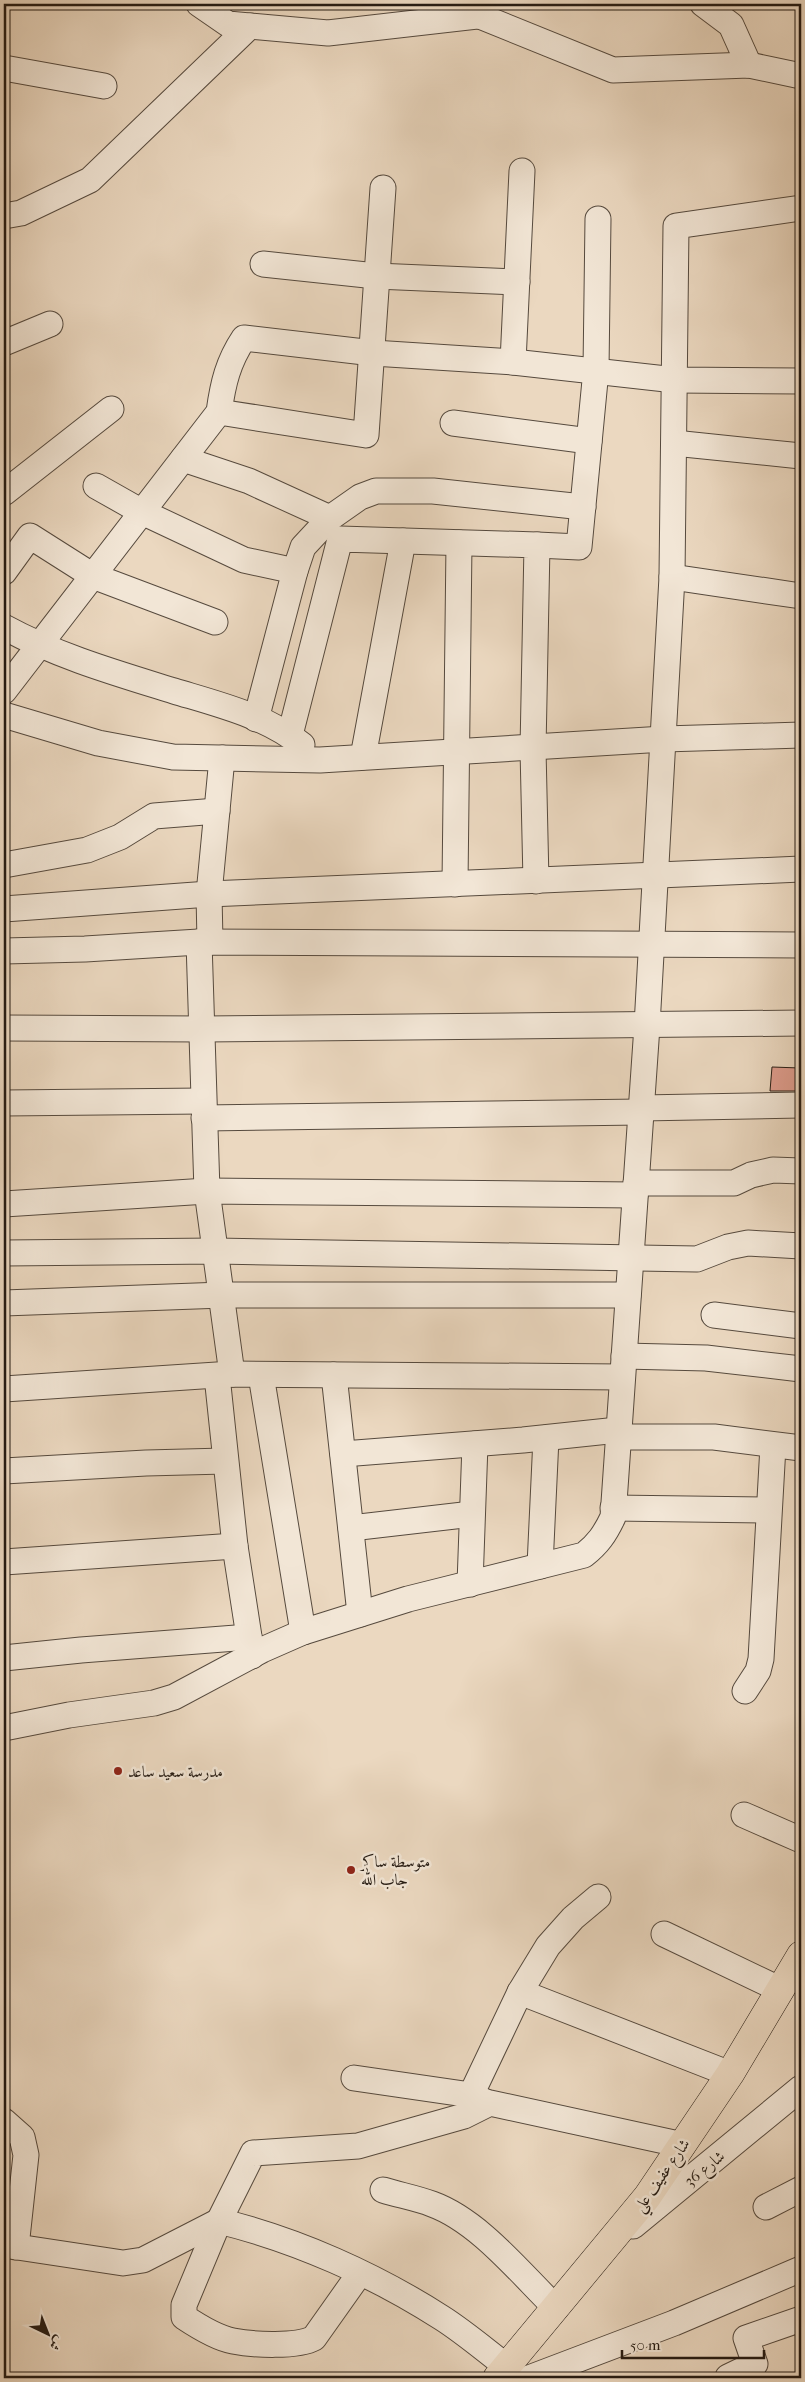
<svg xmlns="http://www.w3.org/2000/svg" width="805" height="2382" viewBox="0 0 805 2382" font-family="'IM FELL French Canon',Amiri,serif">
	<style>
		.building { fill: #e09d8e; stroke: #251b13 }
		.lines { fill: none; stroke-linecap: round; stroke-linejoin: round }
		.minor-casing { stroke: #564a3e; stroke-width: 27 }
		.major-casing { stroke: #251b13; stroke-width: 29 }
		.minor { stroke: #f2e6d6; stroke-width: 25 }
		.major { stroke: #ebd8c0; stroke-width: 28 }
		.poi-dot { fill: #8f2418; stroke: #f2e6d6; stroke-width: 2 }
		.labels { text-anchor: middle; stroke-width: 5; stroke-linejoin: round; paint-order: stroke }
		.poi-label { font-size: 16px; fill: #251b13; stroke: #f2e6d6; text-anchor: start }
		.street-label { font-size: 16px; fill: #251b13; stroke: #f2e6d6 }
	</style>
	<rect width="100%" height="100%" fill="#ebd8c0"/>
	<filter id="stains"><feTurbulence type="fractalNoise" baseFrequency=".004" numOctaves="4"/><feColorMatrix values="0 0 0 0 .2 0 0 0 0 .09 0 0 0 0 .02 0 0 0 .5 -.17"/></filter>
	<radialGradient id="worn" r=".72"><stop offset=".6" stop-color="#630" stop-opacity="0"/><stop offset="1" stop-color="#630" stop-opacity=".3"/></radialGradient>
	<polygon class="building" points="772,1067 800,1068 798,1091 770,1091"/>
	<g class="lines">
		<defs>
			<g id="minor">
				<polyline points="199,4 228,24 328,33 477,16"/>
				<polyline points="450,4 613,70 749,65 801,76"/>
				<polyline points="703,4 731,25 749,65"/>
				<polyline points="4,68 104,86"/>
				<polyline points="4,216 21,213 90,180 250,26"/>
				<polyline points="263,264 376,276 517,282"/>
				<polyline points="4,343 50,324"/>
				<polyline points="513,362 522,171"/>
				<polyline points="219,412 366,435 383,188"/>
				<polyline points="453,423 589,441"/>
				<polyline points="674,443 801,456"/>
				<polyline points="183,459 249,481 330,518"/>
				<polyline points="96,486 142,512 244,560 295,571"/>
				<polyline points="4,493 111,409"/>
				<polyline points="537,545 579,547 596,370 598,219"/>
				<polyline points="4,572 30,536 93,576 215,622"/>
				<polyline points="672,577 801,596"/>
				<path d="M4,627C57,656 116,673 174,691C217,704 267,716 302,745"/>
				<path d="M4,691L219,412C223,383 228,362 244,338L373,353L513,362L675,380L801,381"/>
				<polyline points="4,715 98,743 173,757 320,760 664,739 801,735"/>
				<polyline points="256,719 295,571 303,547 330,518 360,497 376,491 433,491 583,507"/>
				<polyline points="290,735 340,539 537,545 533,749 536,881"/>
				<polyline points="363,757 403,541"/>
				<polyline points="4,865 87,850 120,837 154,816 217,811"/>
				<polyline points="455,884 459,543"/>
				<polyline points="4,909 209,894 801,869"/>
				<polyline points="199,942 207,1191 232,1374"/>
				<polyline points="210,942 209,894 222,758"/>
				<polyline points="4,951 85,949 199,942 801,945"/>
				<polyline points="4,1028 204,1029 801,1023"/>
				<polyline points="4,1103 203,1101"/>
				<polyline points="641,1108 801,1105"/>
				<polyline points="204,1118 641,1112"/>
				<polyline points="636,1183 734,1183 751,1175 773,1170 801,1171"/>
				<polyline points="4,1204 207,1191 635,1195"/>
				<polyline points="4,1253 216,1251 697,1259 728,1247 748,1243 801,1246"/>
				<polyline points="4,1303 223,1295 628,1295"/>
				<polyline points="714,1315 801,1326"/>
				<polyline points="624,1356 706,1358 801,1369"/>
				<polyline points="261,1375 303,1632"/>
				<polyline points="334,1375 360,1614"/>
				<polyline points="217,1376 235,1546 252,1656"/>
				<polyline points="4,1389 232,1374 622,1377"/>
				<polyline points="618,1437 714,1437 801,1448"/>
				<polyline points="343,1454 523,1440 618,1430"/>
				<polyline points="4,1471 146,1463 225,1461"/>
				<polyline points="613,1508 768,1510"/>
				<polyline points="351,1528 472,1514"/>
				<polyline points="4,1562 235,1546"/>
				<polyline points="540,1566 546,1438"/>
				<polyline points="470,1584 475,1444"/>
				<polyline points="4,1658 81,1650 249,1637"/>
				<polyline points="745,1691 758,1671 761,1659 773,1446"/>
				<path d="M4,1728L69,1715L154,1703L174,1697L262,1650L303,1632L408,1599L584,1555C598,1544 605,1534 613,1517L647,1026L672,577L676,226L801,208"/>
				<polyline points="744,1815 801,1840"/>
				<polyline points="664,1934 781,1990"/>
				<polyline points="520,1992 730,2074"/>
				<polyline points="354,2078 471,2095 486,2102"/>
				<polyline points="471,2095 520,1992 548,1946 573,1918 598,1897"/>
				<polyline points="4,2121 22,2137 26,2155 16,2247"/>
				<path d="M383,2190C399,2195 416,2198 432,2204C479,2221 520,2273 556,2308"/>
				<polyline points="766,2207 801,2189"/>
				<polyline points="633,2226 801,2088"/>
				<path d="M4,2245L123,2263L143,2260L219,2221C297,2240 375,2275 442,2318C464,2332 485,2350 506,2366"/>
				<path d="M360,2273L314,2338C298,2347 253,2345 233,2341C217,2338 199,2327 184,2317V2305L219,2221L253,2153L358,2146L464,2116L490,2103L683,2145"/>
				<polyline points="728,2377 755,2364 746,2338 801,2319"/>
				<polyline points="529,2378 674,2323 801,2269"/>
			</g>
			<polyline id="major" points="497,2378 647,2197 730,2074 801,1955"/>
		</defs>
		<use href="#minor" class="minor-casing"/>
		<use href="#major" class="major-casing"/>
		<use href="#minor" class="minor"/>
		<use href="#major" class="major"/>
	</g>
	<g class="poi-dot">
		<circle cx="118" cy="1771" r="5"/>
		<circle cx="351" cy="1870" r="5"/>
	</g>
	<g class="labels">
		<g class="poi-label">
			<text x="128" y="1777">مدرسة سعيد ساعد</text>
			<text x="361" y="1867">متوسطة ساكر<tspan x="361" dy="18">جاب الله</tspan></text>
		</g>
		<g class="street-label">
			<text transform="translate(704 2168) rotate(-39)" y="6">شارع 36</text>
			<text transform="translate(661 2175) rotate(-55)" y="6">شارع عفيف علي</text>
		</g>
	</g>
	<rect width="805" height="2382" fill="none" stroke="#ebd8c0" stroke-width="20"/>
	<rect x="5" y="5" width="795" height="2372" fill="none" stroke="#251b13" stroke-width="2.5"/>
	<rect x="10" y="10" width="785" height="2362" fill="none" stroke="#251b13"/>
	<g transform="translate(48 2334) rotate(137)" stroke="#f2e6d6" stroke-width="4" paint-order="stroke">
	<path d="M0-4L9 19L0 12L-9 19Z" fill="#251b13"/>
	<text y="-8" font-size="14" font-weight="bold" text-anchor="middle" fill="#251b13">ش</text>
	</g>
	<path d="M622 2350v8h142v-8" fill="none" stroke="#251b13" stroke-width="2.5"/>
	<text x="630" y="2350" font-size="15" fill="#251b13" stroke="#f2e6d6" stroke-width="4" paint-order="stroke">50 m</text>
	<rect width="100%" height="100%" filter="url(#stains)"/>
	<rect width="100%" height="100%" fill="url(#worn)"/>
</svg>
